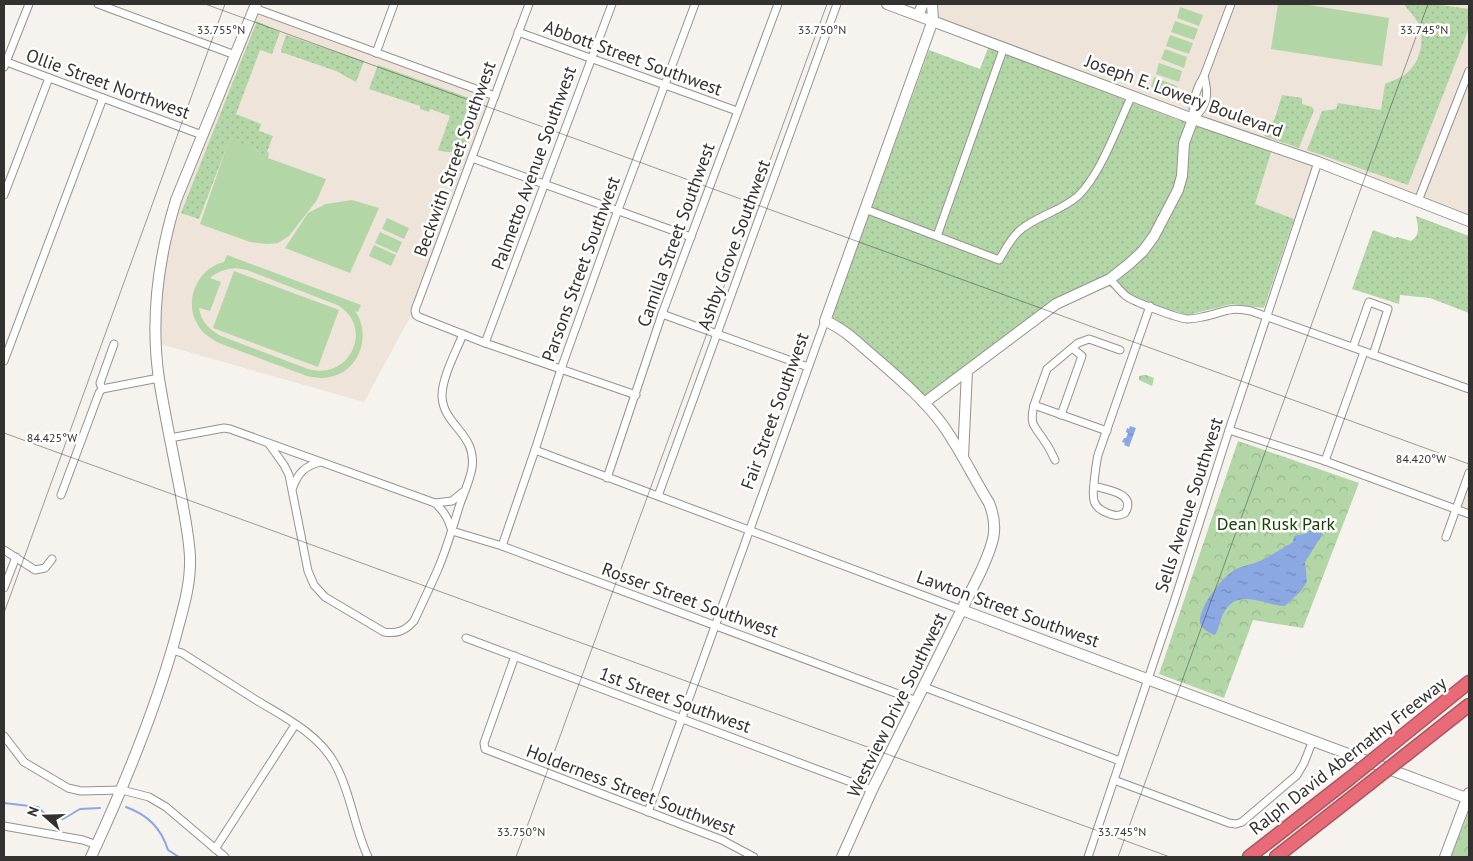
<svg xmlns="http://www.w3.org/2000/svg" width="1473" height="861" viewBox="0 0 1473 861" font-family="'PT Sans',sans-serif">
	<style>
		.built { fill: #eee4d9 }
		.grass { fill: url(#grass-dots) }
		.park { fill: url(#park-crowns) }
		.pitch { fill: #b3d6a6; fill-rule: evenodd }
		.water { fill: url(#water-ripples) }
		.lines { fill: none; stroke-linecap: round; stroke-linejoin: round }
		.stream { stroke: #8ca8e3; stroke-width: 2 }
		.street-casing { stroke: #96928d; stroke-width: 9 }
		.secondary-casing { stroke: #96928d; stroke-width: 12 }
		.highway-casing { stroke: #aa575f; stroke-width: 15 }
		.street { stroke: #fff; stroke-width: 7 }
		.secondary { stroke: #fff; stroke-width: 10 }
		.highway { stroke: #e96b78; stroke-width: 12 }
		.highway-bridge-casing { stroke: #aa575f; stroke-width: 15; stroke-linecap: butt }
		.highway-bridge { stroke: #e96b78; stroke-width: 12 }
		.ticks { fill: none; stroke: #343230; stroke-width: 1; stroke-opacity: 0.45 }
		.labels { text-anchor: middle; stroke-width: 5; stroke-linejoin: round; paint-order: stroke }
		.street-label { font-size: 18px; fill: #343230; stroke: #fff }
		.park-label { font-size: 18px; fill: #194104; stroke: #fff }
		.ticks-label { font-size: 12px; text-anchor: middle; fill: #343230; stroke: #fff; stroke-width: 5; stroke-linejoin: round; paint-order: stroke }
	</style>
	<defs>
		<pattern id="grass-dots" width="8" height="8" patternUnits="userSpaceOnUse" patternTransform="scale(1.25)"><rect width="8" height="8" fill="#b3d6a6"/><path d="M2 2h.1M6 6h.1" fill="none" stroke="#9bb88f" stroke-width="1.8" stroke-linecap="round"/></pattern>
		<pattern id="park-crowns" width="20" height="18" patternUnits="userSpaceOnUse" patternTransform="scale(1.25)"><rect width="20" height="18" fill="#b3d6a6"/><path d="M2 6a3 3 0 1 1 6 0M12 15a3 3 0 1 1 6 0" fill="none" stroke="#9bb88f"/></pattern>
		<pattern id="water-ripples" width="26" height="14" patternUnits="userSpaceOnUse" patternTransform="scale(1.25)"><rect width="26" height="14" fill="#8ca8e3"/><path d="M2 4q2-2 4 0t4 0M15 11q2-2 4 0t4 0" fill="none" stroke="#7389b8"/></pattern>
	</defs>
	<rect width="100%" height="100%" fill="#f6f2ed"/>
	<g class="built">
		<polygon points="932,4 1469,4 1469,222 933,20"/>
		<polygon points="255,9 495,96 414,310 364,402 157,343 168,225"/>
		<polygon points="1272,150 1312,165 1294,219 1255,204"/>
		<polygon points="1469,461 1469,512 1453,505"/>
	</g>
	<g class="grass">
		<path d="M1404,4H1434L1469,9V28L1408,185L1307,150L1322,111L1336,109L1338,103L1381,110L1385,84C1391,81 1398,79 1403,76C1420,65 1426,40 1418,23C1414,15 1408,10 1404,4Z"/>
		<polygon points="257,21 280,32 272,54 260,50 236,114 261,124 259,131 273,136 267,152 269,153 268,158 255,149 229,141 199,219 181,213"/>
		<polygon points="286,35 364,61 356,82 336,71 281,52 281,50"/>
		<polygon points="988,48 1178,120 1204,121 1272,150 1255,204 1294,219 1264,308 1232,304 1188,315 1146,303 1103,284 1073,299 1044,317 929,403 832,317 929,50 980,69"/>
		<path d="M378,65L483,103L466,150C455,151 450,154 438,150L450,116L430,109L429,112L420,109V106L369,89Z"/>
		<polygon points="1282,95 1302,98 1302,104 1312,107 1314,110 1299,148 1264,136 1275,118"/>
		<path d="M1416,216L1469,236V313L1430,298L1400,295L1399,304L1352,289L1373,230L1395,238L1397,237L1411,241C1421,235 1418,226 1416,216Z"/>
	</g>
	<g class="park">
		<polygon points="1146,375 1154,378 1152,386 1139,380 1139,376"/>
		<polygon points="1238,441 1359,483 1303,628 1253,620 1224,698 1159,674"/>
		<polygon points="1469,811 1469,857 1451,857"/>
	</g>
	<g class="pitch">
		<polygon points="1278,4 1303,4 1389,18 1382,66 1271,49"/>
		<polygon points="1180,7 1203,15 1199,26 1177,18"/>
		<polygon points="1175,21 1198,29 1194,40 1171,32"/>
		<polygon points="1170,35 1193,43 1189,54 1166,46"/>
		<polygon points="1165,49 1187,57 1184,68 1161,59"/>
		<polygon points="1159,63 1182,71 1179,82 1156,74"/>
		<polygon points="1154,77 1177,86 1174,96 1151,87"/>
		<polygon points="229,140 255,149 268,158 326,179 317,200 289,236 278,243 267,244 250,242 200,224"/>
		<polygon points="352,200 379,208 350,273 285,248 308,213 326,204"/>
		<polygon points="387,218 409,228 404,239 382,229"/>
		<polygon points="380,232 402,242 397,253 375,243"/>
		<polygon points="374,245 396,255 391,266 369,256"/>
		<path d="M227,255L361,305L358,312L355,311C371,333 361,368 334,376C325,379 316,378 307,376L219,343C210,338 203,334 198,325C183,303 197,268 224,262ZM236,268L247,270L332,303C336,304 340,306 343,309C365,326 357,361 331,369C323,372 316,371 308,369L221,336C210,330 201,322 199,308L210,311L221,282L210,278C218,271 226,269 236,268Z"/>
		<polygon points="234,271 339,310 318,367 213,328"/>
	</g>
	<g class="water">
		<polygon points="1130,426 1136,428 1129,447 1124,445 1125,443 1122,442 1124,438 1126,438 1128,433 1126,432 1127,428 1129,429"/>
		<path d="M1315,526L1320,529L1322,535L1305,562L1307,581L1305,585L1300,592L1285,606C1265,605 1240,589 1226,609C1220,617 1220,627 1215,635C1210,633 1201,629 1200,623C1198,607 1223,576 1236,569C1242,566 1249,565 1255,563C1268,558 1281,549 1293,542L1294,536L1307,533Z"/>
	</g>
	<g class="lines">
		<g class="stream">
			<polyline points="4,803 38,807 46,815 63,819 80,809 100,808"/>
			<path d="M126,807C148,815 161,828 168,850L179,857"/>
		</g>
		<defs>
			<g id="street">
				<polyline points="98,4 235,55"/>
				<polyline points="529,4 415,310 416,315 419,317 485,343 636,395"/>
				<polyline points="254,8 495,96"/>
				<polyline points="518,32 737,111"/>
				<polyline points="376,53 394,4"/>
				<polyline points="4,61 202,135"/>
				<polyline points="4,67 29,4"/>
				<path d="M1193,119C1192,103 1195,90 1204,76L1231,4"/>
				<path d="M1193,119C1208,105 1209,95 1204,76"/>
				<polyline points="472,158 691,237"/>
				<polyline points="4,195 49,78"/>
				<polyline points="1418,201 1469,71"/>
				<path d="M865,209L999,260C1005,250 1010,240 1018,232C1035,216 1060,212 1078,196C1101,174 1118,125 1132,95"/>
				<polyline points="937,236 1004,47"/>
				<path d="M1110,279C1115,284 1120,291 1126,296C1134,302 1177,318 1187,319C1192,319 1198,318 1202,317C1223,313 1228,306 1251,311L1469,389"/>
				<polyline points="662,314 808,367"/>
				<polyline points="485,343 612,4"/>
				<polyline points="1353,347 1369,302 1388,309 1373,355"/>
				<polyline points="4,361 103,98"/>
				<polyline points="102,389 100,383 114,344"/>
				<path d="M1034,405C1029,427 1035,425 1045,442C1049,447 1052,454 1055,460"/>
				<polyline points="1061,415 1082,356 1072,348"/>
				<polyline points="1229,430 1325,461 1469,514"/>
				<polyline points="1107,431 1034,405 1047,369 1078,343 1089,339 1120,350"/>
				<path d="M170,438L224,428L230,429L435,503C445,512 448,519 452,531L502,546L917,701"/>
				<path d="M269,444L284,465L289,475L308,571L314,585L325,597L384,632C397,634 405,631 414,621C422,604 430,587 438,569C447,548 453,526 460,504C464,493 470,480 472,468C477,433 443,426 442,396C442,377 456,352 463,334"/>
				<polyline points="535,450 962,610"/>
				<polyline points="1325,461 1364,352"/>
				<polyline points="607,478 662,314 778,4"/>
				<path d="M1094,486C1107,490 1137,493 1125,513C1119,516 1116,516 1110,514C1092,508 1092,499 1094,483C1095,473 1096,464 1098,455L1150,306"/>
				<path d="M293,487C298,473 305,466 320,462"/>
				<polyline points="61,495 99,393 102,389 159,378"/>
				<polyline points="658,496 837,4"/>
				<polyline points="435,503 452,501 463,492"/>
				<polyline points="1446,537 1469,473"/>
				<polyline points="502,546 535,450 561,369 618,210 695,4"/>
				<polyline points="4,550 35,570 45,568 52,559"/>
				<polyline points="4,588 16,557"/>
				<polyline points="466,638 872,790"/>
				<path d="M172,650L182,653C207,669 231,684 256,700C284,717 319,734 335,764C351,793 354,827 368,857"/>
				<polyline points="515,656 484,743 485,749 722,840 754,857"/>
				<polyline points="924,687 1120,761"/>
				<polyline points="4,736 24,762 68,788 81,791 122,790 149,797 166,807 225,857"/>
				<polyline points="1114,780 1229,823 1236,824 1242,822 1297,775 1304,763 1313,740"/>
				<polyline points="648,812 825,321"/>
				<polyline points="4,826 83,840 97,845"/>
				<polyline points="215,849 295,725"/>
				<polyline points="1088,857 1177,593 1229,430 1318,162"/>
			</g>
			<g id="secondary">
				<polyline points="887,4 1193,119 1318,162 1469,221"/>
				<polyline points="918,15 923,4"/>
				<polyline points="924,403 1056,304 1110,279 1129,264 1143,251 1154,236 1178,190 1182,176 1184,143 1193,119"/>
				<polyline points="963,457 967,371"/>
				<polyline points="962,610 1469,799"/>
				<path d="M91,857C124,786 154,714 175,639C182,612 191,586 190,557C189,535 184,513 180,490C173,453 165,416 159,379C150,318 158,259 176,200L256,4"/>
				<path d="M842,857L872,790L981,571C992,546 1000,530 989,503C973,477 960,449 942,424C922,397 896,376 871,354C857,342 843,328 825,321L933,20L932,4"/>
				<polyline points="1445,857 1469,793"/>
			</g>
			<g id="highway">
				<polyline points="1390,746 1469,682"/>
				<polyline points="1407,754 1469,705"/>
				<polyline points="1249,857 1349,779"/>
				<polyline points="1276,857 1369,784"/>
			</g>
		</defs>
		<use href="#street" class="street-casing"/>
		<use href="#secondary" class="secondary-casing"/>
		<use href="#highway" class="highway-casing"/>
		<use href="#street" class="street"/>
		<use href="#secondary" class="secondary"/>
		<use href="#highway" class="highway"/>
		<defs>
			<g id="highway-bridge">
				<polyline points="1349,779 1390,746"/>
				<polyline points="1369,784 1407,754"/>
			</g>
		</defs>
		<use href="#highway-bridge" class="highway-bridge-casing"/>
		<use href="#highway-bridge" class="highway-bridge"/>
	</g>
	<path class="ticks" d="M205,4L1469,464M4,433L1170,857M4,613L225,4M516,857L827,4M1118,857L1428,4"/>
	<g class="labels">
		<g class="street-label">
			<text transform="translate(633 58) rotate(20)" y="6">Abbott Street Southwest</text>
			<text transform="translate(108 84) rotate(20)" y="6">Ollie Street Northwest</text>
			<text transform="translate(1184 96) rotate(20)" y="6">Joseph E. Lowery Boulevard</text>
			<text transform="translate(455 159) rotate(-70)" y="6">Beckwith Street Southwest</text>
			<text transform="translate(534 168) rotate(-70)" y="6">Palmetto Avenue Southwest</text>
			<text transform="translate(676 235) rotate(-70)" y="6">Camilla Street Southwest</text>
			<text transform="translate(734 245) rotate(-70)" y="6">Ashby Grove Southwest</text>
			<text transform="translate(581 269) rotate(-70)" y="6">Parsons Street Southwest</text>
			<text transform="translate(775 411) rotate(-70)" y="6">Fair Street Southwest</text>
			<text transform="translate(1189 505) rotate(-72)" y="6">Sells Avenue Southwest</text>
			<text transform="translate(690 600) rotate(20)" y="6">Rosser Street Southwest</text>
			<text transform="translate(1008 609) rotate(20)" y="6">Lawton Street Southwest</text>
			<text transform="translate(675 700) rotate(20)" y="6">1st Street Southwest</text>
			<text transform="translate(897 705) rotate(-64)" y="6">Westview Drive Southwest</text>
			<text transform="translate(1348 756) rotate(-38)" y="6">Ralph David Abernathy Freeway</text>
			<text transform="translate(631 790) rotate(21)" y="6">Holderness Street Southwest</text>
		</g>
		<g class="park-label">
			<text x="1276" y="530">Dean Rusk Park</text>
		</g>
	</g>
	<g class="ticks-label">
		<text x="221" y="34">33.755°N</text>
		<text x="822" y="34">33.750°N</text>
		<text x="1424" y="34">33.745°N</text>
		<text x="52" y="442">84.425°W</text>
		<text x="1421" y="463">84.420°W</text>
		<text x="521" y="836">33.750°N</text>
		<text x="1122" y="836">33.745°N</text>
	</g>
	<rect width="1473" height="861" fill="none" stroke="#343230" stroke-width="10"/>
	<g transform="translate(45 816) rotate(290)" stroke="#ffffff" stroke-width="4" paint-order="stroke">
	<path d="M0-4L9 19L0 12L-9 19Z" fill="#343230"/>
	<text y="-8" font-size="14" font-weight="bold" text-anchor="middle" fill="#343230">N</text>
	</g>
</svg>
